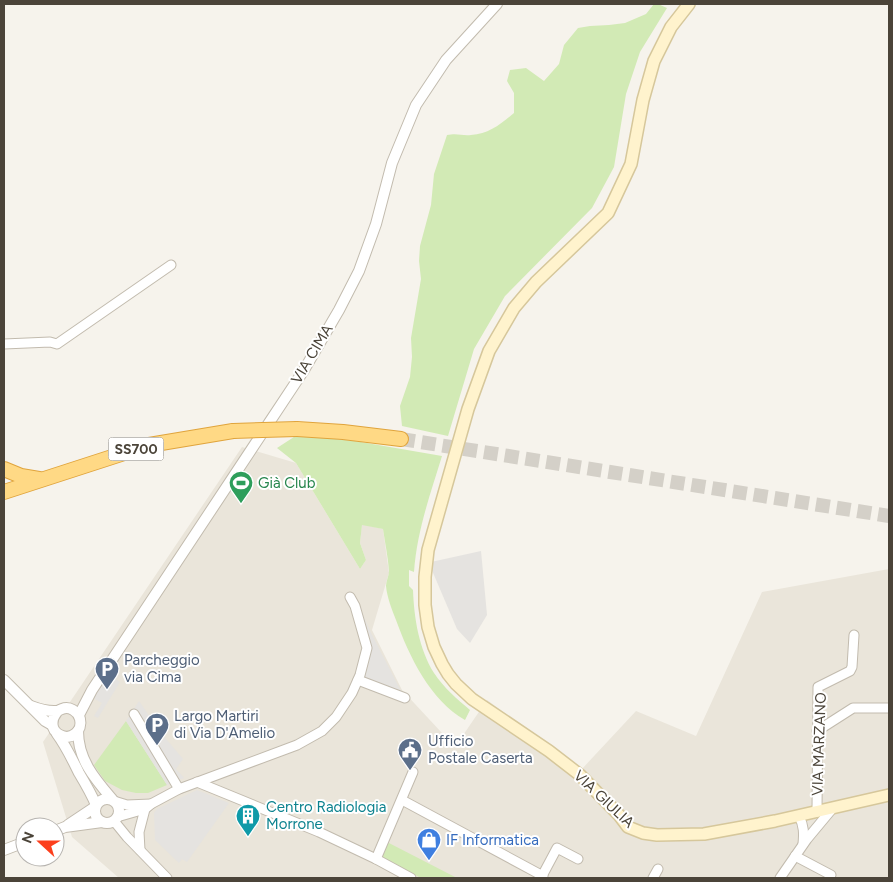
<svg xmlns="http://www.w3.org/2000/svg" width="893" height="882" viewBox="0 0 893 882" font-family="Figtree,sans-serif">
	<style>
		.residential { fill: #eae5da }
		.green { fill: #d2eab5 }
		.parking { fill: #e5e3e0 }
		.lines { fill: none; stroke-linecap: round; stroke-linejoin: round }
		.trunk-tunnel { stroke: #d4d0c8; stroke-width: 14; stroke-dasharray: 14 7; stroke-linecap: butt }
		.minor-casing { stroke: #c2bbae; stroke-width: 11 }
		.tertiary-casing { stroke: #c2bbae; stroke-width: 12 }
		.secondary-casing { stroke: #d6c79b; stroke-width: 14 }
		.trunk-casing { stroke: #e0a43c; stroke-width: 16 }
		.minor { stroke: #fff; stroke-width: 9 }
		.tertiary { stroke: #fff; stroke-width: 10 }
		.secondary { stroke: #fff3cd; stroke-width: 11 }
		.trunk { stroke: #ffd985; stroke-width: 14 }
		.trunk-bridge-casing { stroke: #e0a43c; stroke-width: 16; stroke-linecap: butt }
		.trunk-bridge { stroke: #ffd985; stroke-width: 14 }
		.labels { text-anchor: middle; stroke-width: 4; stroke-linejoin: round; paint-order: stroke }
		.shield { fill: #fff; stroke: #817c74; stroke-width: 1 }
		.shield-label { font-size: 14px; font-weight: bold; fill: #4b4439 }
		.street-label { font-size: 15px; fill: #4b4439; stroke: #fff }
		.leisure-label { font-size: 15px; fill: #27864d; stroke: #fff; text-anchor: start }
		.service-label { font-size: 15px; fill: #4e5e75; stroke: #fff; text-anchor: start }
		.culture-label { font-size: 15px; fill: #0d838f; stroke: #fff; text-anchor: start }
		.shop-label { font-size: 15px; fill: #366cbe; stroke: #fff; text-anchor: start }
	</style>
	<rect width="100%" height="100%" fill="#f6f3ec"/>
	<polygon class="residential" points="242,447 296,463 360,569 366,560 360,543 362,524 383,529 389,573 372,630 402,690 455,747 487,700 528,730 581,770 636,711 696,736 762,592 889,569 889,878 119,878 72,837 43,742"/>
	<g class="green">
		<path d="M654,4H658L667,8L640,52L626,94L614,167L592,208L505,296L474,349L448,436L402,426L400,406L410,377L412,357L411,338L421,279L419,261L420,246L431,205L434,174L447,135C458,133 462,136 471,135C489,134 501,124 514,113V93L507,81L510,70L526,68L544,81L559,64L564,45L578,28L590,26L609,25L625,23L646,14Z"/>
		<path d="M297,435L355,441L442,456C430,495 417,531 414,572L409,570V586L413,590C414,618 419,649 434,673C444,688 457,699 470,710L465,720C430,700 409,656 396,620C392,610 387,597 386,586C386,581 389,576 389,571C388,557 385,543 383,529L362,525L360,543L366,560L360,569L296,463L277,448Z"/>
		<polygon points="126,721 167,785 148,793 136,793 122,790 105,781 94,765"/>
		<polygon points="387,842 457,878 421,878 381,858"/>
	</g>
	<g class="parking">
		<polygon points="481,551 487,615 470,643 457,629 431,568 431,562"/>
		<polygon points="360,615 363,615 371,633 401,691 398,698 359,684 369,647"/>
		<polygon points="109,675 120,682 98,718 94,716 102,703 93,698"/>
		<polygon points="139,701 161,733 183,759 176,769 184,778 167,785 126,721"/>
		<polygon points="197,790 229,803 187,862 182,859 179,863 155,840 154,813 157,809"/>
	</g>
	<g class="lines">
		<polyline class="trunk-tunnel" points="401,439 889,516"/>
		<defs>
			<g id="minor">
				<polyline points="4,344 50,342 57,344 171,265"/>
				<polyline points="358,680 405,698"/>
				<polyline points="134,714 179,789"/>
				<polyline points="817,731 853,708 889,708"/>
				<polyline points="197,782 319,832 376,859 411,878"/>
				<polyline points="402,800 543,876"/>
				<polyline points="114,801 127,805 151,804"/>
				<polyline points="817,812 818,687 850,671 852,667 854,635"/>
				<path d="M799,816C804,826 804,833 803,844"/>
				<polyline points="117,817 145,809 151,804 179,789 297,745 322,731 336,717 352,693 360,675 367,648 355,606 350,597"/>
				<polyline points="114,821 127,837 167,878"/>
				<polyline points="140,850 139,832 145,809"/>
				<polyline points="795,856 831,875"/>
				<polyline points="376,859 413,772"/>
				<polyline points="541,878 557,848 578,859"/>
				<polyline points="653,878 658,869"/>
				<polyline points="780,878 807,839 832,809"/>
			</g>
			<g id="tertiary">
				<polyline points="4,680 45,721 52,725"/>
				<path d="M31,706C39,709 46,711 54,711C61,711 56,711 62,709C69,706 78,711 80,719C83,731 71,741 60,735C50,730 51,719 57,712"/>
				<polyline points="79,715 92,690 304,370 339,310 359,271 376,224 392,163 416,105 446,60 497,4"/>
				<path d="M78,731C78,759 94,778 112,799"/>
				<path d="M57,734C66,746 72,759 79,773C85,783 91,793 96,805"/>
				<circle cx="107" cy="811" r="12"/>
				<polyline points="68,825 95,807"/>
				<polyline points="55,831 65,827 102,822"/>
				<polyline points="4,850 25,842"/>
			</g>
			<polyline id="secondary" points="689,4 671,27 654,61 643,100 631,164 608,213 536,282 514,308 489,351 468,409 428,550 425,577 425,605 428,627 434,647 442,664 448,674 456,684 472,699 549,751 580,775 619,815 628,827 643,833 657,835 704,834 775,821 889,795"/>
			<g id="trunk">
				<polyline points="297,429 343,432 401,439"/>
				<polyline points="4,469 21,476 39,479"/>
				<polyline points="4,492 149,445 233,431"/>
			</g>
		</defs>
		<use href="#minor" class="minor-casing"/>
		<use href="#tertiary" class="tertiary-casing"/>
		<use href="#secondary" class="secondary-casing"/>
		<use href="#trunk" class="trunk-casing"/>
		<use href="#minor" class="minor"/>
		<use href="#tertiary" class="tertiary"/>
		<use href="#secondary" class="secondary"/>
		<use href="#trunk" class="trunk"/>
		<defs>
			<polyline id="trunk-bridge" points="233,431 297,429"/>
		</defs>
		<use href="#trunk-bridge" class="trunk-bridge-casing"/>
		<use href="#trunk-bridge" class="trunk-bridge"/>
	</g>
	<defs>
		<symbol id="stadium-pin" viewBox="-11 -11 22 30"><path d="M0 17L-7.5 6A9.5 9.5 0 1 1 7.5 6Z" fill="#2e9e5b" stroke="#fff"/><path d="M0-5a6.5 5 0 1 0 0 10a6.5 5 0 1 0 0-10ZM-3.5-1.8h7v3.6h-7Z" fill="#fff"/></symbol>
		<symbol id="parking-pin" viewBox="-11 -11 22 30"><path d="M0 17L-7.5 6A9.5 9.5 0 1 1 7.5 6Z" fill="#5c6f8a" stroke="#fff"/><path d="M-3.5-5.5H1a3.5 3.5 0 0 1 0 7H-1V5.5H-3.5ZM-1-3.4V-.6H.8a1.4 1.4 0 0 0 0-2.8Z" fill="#fff"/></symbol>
		<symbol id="civic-pin" viewBox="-11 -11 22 30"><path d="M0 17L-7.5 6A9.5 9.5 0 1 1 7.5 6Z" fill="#5c6f8a" stroke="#fff"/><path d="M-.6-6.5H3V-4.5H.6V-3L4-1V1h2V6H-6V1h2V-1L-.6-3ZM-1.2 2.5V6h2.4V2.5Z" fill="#fff"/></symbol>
		<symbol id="building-pin" viewBox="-11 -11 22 30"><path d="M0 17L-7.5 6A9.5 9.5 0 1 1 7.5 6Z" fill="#0f9aa8" stroke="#fff"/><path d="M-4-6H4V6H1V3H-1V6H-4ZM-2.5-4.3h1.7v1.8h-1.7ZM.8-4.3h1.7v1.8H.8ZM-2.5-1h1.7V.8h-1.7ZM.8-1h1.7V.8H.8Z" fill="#fff"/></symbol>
		<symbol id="shop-pin" viewBox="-11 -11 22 30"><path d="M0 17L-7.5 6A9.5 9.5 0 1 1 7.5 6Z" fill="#3f7fe0" stroke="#fff"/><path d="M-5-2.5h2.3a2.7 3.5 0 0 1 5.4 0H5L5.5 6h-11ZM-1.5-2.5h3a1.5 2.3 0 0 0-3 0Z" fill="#fff"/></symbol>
	</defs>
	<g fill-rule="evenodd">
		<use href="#stadium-pin" x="227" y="469" width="28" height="38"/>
		<use href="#parking-pin" x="93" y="655" width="28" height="38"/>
		<use href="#parking-pin" x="143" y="711" width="28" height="38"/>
		<use href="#civic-pin" x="396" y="736" width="28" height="38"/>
		<use href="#building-pin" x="234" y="802" width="28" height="38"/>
		<use href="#shop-pin" x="415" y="826" width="28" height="38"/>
	</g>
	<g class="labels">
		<rect class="shield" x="108.5" y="437.5" width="55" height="23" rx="4"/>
		<g class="shield-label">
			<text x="136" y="454">SS700</text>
		</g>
		<g class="street-label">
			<text transform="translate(312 354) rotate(-59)" y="5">VIA CIMA</text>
			<text transform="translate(819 744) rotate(-88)" y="5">VIA MARZANO</text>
			<text transform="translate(604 799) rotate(43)" y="5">VIA GIULIA</text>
		</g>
		<g class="leisure-label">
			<text x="258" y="488">Già Club</text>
		</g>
		<g class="service-label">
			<text x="124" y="665">Parcheggio<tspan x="124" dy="17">via Cima</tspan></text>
			<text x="174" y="721">Largo Martiri<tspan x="174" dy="17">di Via D'Amelio</tspan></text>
			<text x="428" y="746">Ufficio<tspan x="428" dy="17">Postale Caserta</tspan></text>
		</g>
		<g class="culture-label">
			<text x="266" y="812">Centro Radiologia<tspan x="266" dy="17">Morrone</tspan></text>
		</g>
		<g class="shop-label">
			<text x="446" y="845">IF Informatica</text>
		</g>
	</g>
	<rect width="893" height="882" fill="none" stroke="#4b4439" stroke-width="10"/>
	<g transform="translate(40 842) rotate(291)"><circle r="24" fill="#ffffff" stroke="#b7b4b0"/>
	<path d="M0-4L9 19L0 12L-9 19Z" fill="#fc3f1d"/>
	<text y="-8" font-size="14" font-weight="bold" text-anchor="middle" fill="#4b4439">N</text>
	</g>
</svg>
